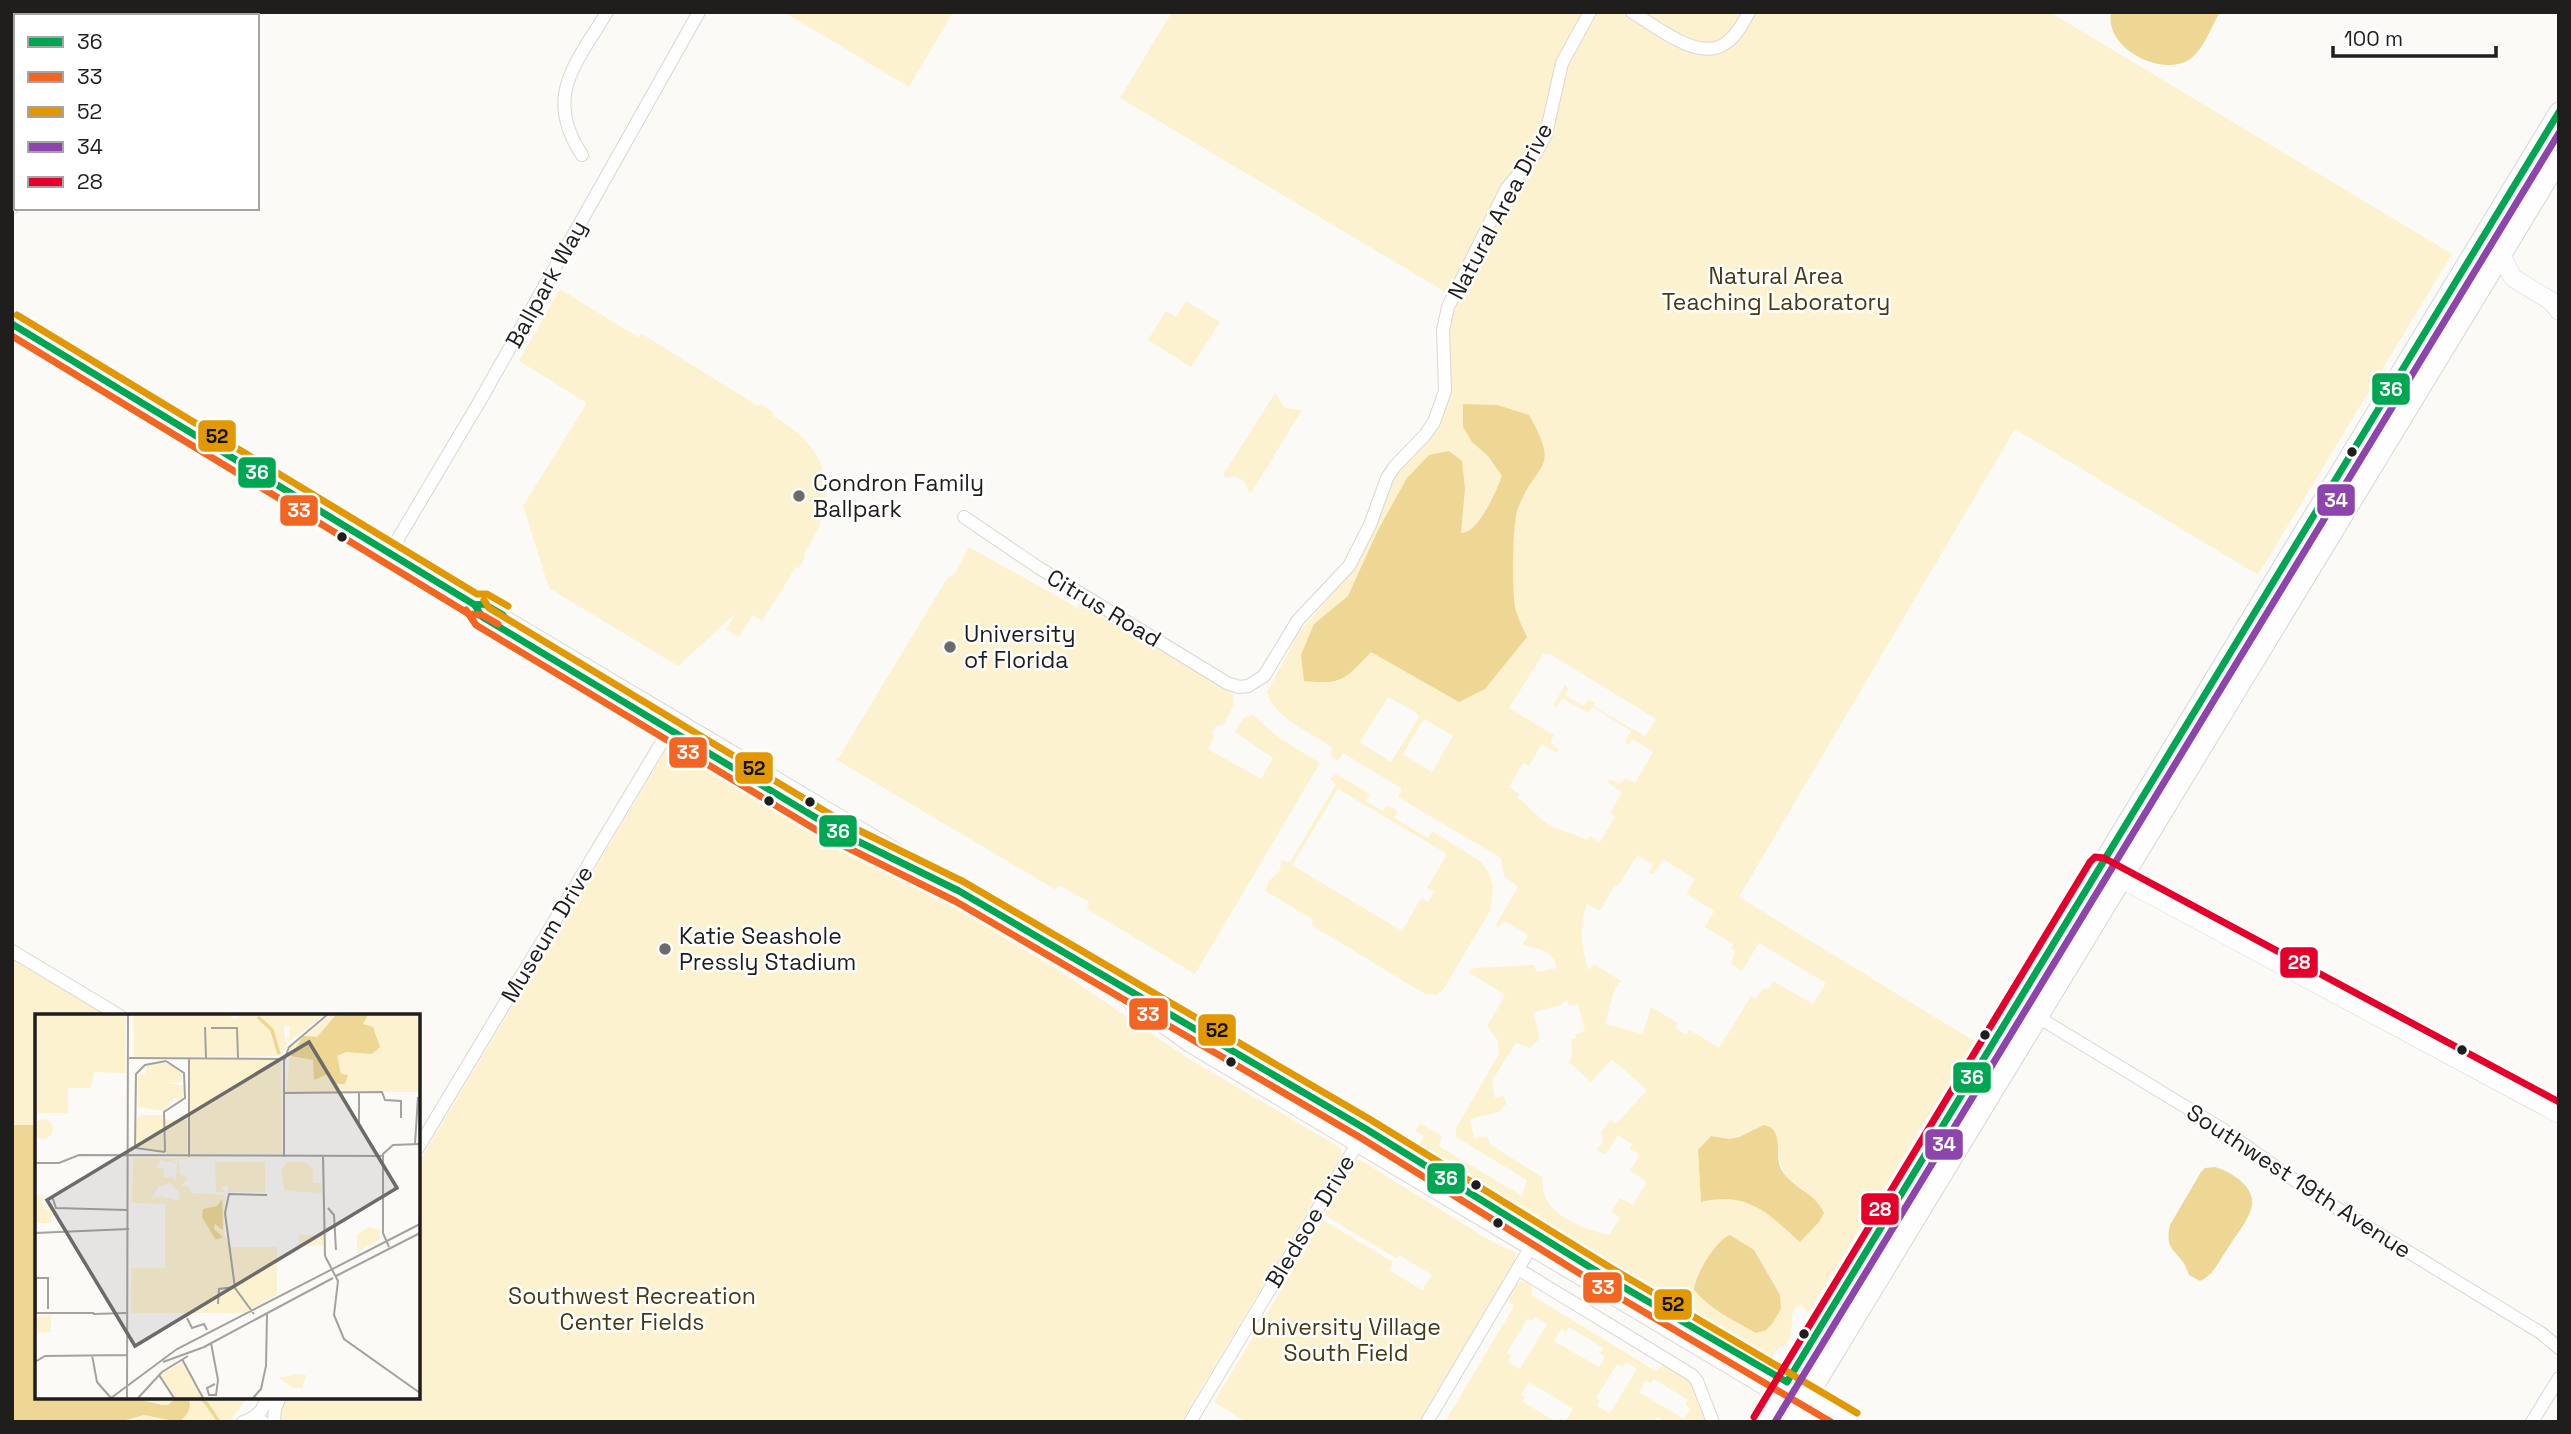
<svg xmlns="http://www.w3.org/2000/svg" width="2571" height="1434" viewBox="0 0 2571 1434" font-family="'Space Grotesk',sans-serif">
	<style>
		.green { fill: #fdf2d0; fill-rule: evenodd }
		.water { fill: #eed794 }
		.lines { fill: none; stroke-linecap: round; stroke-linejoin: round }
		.stream { stroke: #eed794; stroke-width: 3.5 }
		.street-casing { stroke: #d7d7d4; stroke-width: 14 }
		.secondary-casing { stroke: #d7d7d4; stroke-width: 19 }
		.primary-casing { stroke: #d7d7d4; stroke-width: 21 }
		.street { stroke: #fefefe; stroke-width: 12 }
		.secondary { stroke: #fefefe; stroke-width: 18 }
		.primary { stroke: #fefefe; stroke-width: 19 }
		.bus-1-casing { stroke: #fff; stroke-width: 12 }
		.bus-2-casing { stroke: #fff; stroke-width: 12 }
		.bus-3-casing { stroke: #fff; stroke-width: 12 }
		.bus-4-casing { stroke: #fff; stroke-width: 12 }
		.bus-5-casing { stroke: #fff; stroke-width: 12 }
		.bus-1 { stroke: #00a651; stroke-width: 7 }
		.bus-2 { stroke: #f26522; stroke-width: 7 }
		.bus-3 { stroke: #e19803; stroke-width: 7 }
		.bus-4 { stroke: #8e44ad; stroke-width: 7 }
		.bus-5 { stroke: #e4002b; stroke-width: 7 }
		.bus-dot { fill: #1f1e1c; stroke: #fff; stroke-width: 2.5 }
		.poi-dot { fill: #6c6b69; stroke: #fff; stroke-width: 2.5 }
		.labels { text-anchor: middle; stroke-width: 5; stroke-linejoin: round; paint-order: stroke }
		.street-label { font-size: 23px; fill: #1f1e1c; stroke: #fff }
		.park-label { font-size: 23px; fill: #473a12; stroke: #fff }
		.poi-label { font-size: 23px; fill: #1f1e1c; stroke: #fff; text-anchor: start }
		.inset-river { fill: none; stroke: #eed794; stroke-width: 3.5 }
		.inset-road { fill: none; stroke: #a3a29f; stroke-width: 2 }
		.view { fill: #6c6b69; fill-opacity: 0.15; stroke: #6c6b69; stroke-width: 3.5 }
		.inset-edge { fill: none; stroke: #1f1e1c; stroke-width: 3.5 }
		.line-badge { stroke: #fff; stroke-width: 2.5 }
		.badge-label { font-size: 19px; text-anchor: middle; font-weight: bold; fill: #fff }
		.pale-badge-label { font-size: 19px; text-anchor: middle; font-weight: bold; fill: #111 }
	</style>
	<rect width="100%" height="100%" fill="#fbfaf7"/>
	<g class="green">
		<polygon points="784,12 953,12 909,87"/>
		<path d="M1172,12H2050L2452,254L2258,575L2015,429L1739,897L1974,1041L1808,1313L1802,1305L1794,1309C1788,1327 1799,1340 1776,1350L1770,1361L1494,1197L1418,1146L1180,1005L1418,1146L1424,1136L1415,1131L1420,1123L1442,1136L1439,1146L1522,1196L1527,1180L1456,1137V1128L1499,1054L1498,1041L1487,1026L1505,995L1468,972L1473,968L1534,965L1537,972L1557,968C1551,946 1538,952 1523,944L1528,935L1504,921L1499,928L1495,926L1518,887L1504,876L1501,858L1398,797L1402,789L1343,753L1338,761L1330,755L1332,747C1312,734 1272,716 1267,692L1298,634L1355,567L1370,537L1392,481L1401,467L1424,445L1438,424L1449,398V327L1457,299L1120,98ZM1543,654H1550L1656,719L1645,736L1593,706L1595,702L1588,700L1583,706L1565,695L1568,688L1565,685L1553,705L1556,709L1562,698L1588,713L1592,707L1631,731L1625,742L1629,745L1633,739L1653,752L1635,783L1625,778L1620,784L1610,779L1608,783L1622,792L1610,813L1615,816L1600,842L1590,836L1587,840C1575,833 1562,832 1551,826C1537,818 1531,806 1517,798L1519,794L1509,787L1523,763L1529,766L1542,744L1557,753L1559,750L1550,742L1554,735L1509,708ZM1388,697L1417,713L1419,717L1391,762L1360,742ZM1424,719L1453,736L1432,772L1403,754ZM1637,855L1653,865L1649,872L1653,875L1663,859L1695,879L1686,894L1714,911L1705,927L1733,944L1731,949L1735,951L1731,964L1742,971L1759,943L1826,983L1813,1004L1773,981L1768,990L1763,988L1756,999L1751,996L1719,1048L1690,1030L1686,1035L1675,1028L1678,1023L1651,1007L1643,1034L1605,1024L1615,988L1621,981L1594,964L1589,970C1580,948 1579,926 1587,904L1600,911L1615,885L1618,886ZM1567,1001L1569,1006L1578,1004L1585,1031L1575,1034L1576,1038L1571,1040L1572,1056L1569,1062L1591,1082L1612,1059L1647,1090L1616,1124L1610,1120L1601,1132L1603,1141L1597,1150L1605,1155L1618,1135L1632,1144L1630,1149L1640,1155L1630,1171L1647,1182L1633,1205L1620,1198L1611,1212L1620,1218L1609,1235C1581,1228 1538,1213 1543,1178L1490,1144L1487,1136L1474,1138L1470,1119L1499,1112L1506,1104L1504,1096L1495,1098L1492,1081L1516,1043L1530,1048L1540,1038L1533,1012L1562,1005V1003ZM1750,1133L1777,1135C1779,1154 1779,1182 1802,1189L1819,1222L1800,1242C1778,1221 1755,1199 1723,1197C1716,1197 1708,1201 1701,1201L1698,1150L1711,1136L1729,1139Z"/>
		<path d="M560,289L639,338L642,334L758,406L761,404L773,412L772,415C794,429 817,445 823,472L814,474L816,482L824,479C830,508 819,530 804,554L806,556L799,568L796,567L762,621L752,615L739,637L726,630L735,614L678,666L549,588L523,506L587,403L519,361Z"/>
		<polygon points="1186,301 1220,322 1191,367 1148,340 1166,311 1176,317"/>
		<path d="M1275,393C1288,411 1278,407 1302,410L1251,493L1248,491L1245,482L1235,476L1227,478L1223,475Z"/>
		<path d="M969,547L1076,607L1074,612L1081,601L1229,690C1240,702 1230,712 1223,725L1216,726L1212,733L1214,737L1208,749L1261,779L1273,758L1235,732L1243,718L1253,715L1278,737L1320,763L1195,974L1087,909L1089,902L1059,885L1056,890L835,759L839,757L948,577L954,575Z"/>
		<polygon points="677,743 1052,966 1189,1059 1341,1148 1341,1156 1181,1422 277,1422 284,1397 418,1397 418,1163 666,750"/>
		<path d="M1336,774L1370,794L1366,801L1383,811L1387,805L1398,811L1394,818L1428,838L1432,831L1480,861L1489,873L1493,887L1490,911L1443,990L1436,995L1425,994L1313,926L1311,918L1265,891L1269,881L1280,870L1281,860L1290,862L1336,784L1330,779ZM1338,789L1447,854L1427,888L1434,892L1428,902L1421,898L1402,931L1292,865Z"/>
		<polygon points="12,957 110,1016 37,1016 37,1397 248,1397 229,1422 12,1422"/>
		<polygon points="1359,1159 1489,1240 1516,1253 1515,1260 1419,1422 1246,1422 1214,1402 1323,1220 1393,1262 1389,1270 1422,1290 1432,1275 1399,1255 1396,1258 1324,1215 1353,1164"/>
		<path d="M1523,1281L1532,1285L1531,1295L1656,1371L1664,1364L1689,1378L1707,1422H1666L1658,1417L1655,1422H1558L1560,1418L1566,1421L1573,1409L1529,1382L1521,1394L1525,1397L1523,1402L1556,1422H1445L1514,1306L1509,1302C1508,1294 1514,1283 1523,1281ZM1535,1317L1547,1324L1520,1369L1508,1362L1511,1356L1507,1353L1527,1319L1532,1321ZM1569,1327L1603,1348L1600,1353L1605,1357L1599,1367L1554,1341L1561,1329L1566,1332ZM1626,1362L1637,1369L1610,1413L1597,1406L1600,1401L1596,1398L1617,1364L1622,1367ZM1654,1379L1688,1400L1685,1404L1690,1408L1684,1419L1639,1392L1646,1380L1651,1383Z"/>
	</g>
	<g class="water">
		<path d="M2111,12H2220C2211,27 2203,52 2187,61C2158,76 2104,47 2111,12Z"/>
		<path d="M1463,404L1497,405L1529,415C1561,472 1537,460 1518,508C1512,524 1512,589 1515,607C1517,617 1523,628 1527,637L1485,689L1459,702L1371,652C1345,679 1343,685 1304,681L1301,655L1314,624L1348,596L1378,530L1407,478L1429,455L1449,451L1462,461L1465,489L1461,533C1479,533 1496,491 1502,476L1488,456L1472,442L1463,427Z"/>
		<path d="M12,1125H37V1397H129L162,1405H168L177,1397H188C193,1408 187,1415 179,1422L144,1415L118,1422H12Z"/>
		<path d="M1764,1125C1785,1129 1774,1155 1781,1169C1792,1189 1815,1192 1824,1213L1819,1222L1800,1242C1768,1213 1747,1191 1701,1202L1698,1150L1711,1136L1729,1139L1739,1137Z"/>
		<path d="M2215,1167C2232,1172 2258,1188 2251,1209C2247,1223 2235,1236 2228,1248C2220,1259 2213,1276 2200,1281L2189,1275C2182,1249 2163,1255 2170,1225L2201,1172L2205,1168Z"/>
		<path d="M1730,1235L1754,1250L1780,1295L1781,1309L1772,1324L1766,1330L1756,1333C1733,1320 1711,1310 1694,1290C1695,1275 1716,1240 1730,1235Z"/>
	</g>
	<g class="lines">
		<polyline class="stream" points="200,1397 207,1404 219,1422"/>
		<defs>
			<g id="street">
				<path d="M1632,12C1656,26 1699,63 1726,43C1737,35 1743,23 1749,12"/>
				<polyline points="127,16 130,12"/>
				<path d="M582,155C543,96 576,64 607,12"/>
				<polyline points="12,208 16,202"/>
				<path d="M12,324C163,414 311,507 462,597L475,605L484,604L928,868"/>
				<polyline points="964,517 1039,568 1227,683 1239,687 1248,686 1264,676 1298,620 1349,566 1370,525 1387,478 1395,466 1425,435 1434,422 1445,391 1443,330 1448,307 1507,188 1536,153 1546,134 1562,63 1590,12"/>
				<polyline points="389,554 481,399 699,12"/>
				<polyline points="475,605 481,616 843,834 953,890 959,891 1366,1129 1606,1277 1852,1422"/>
				<polyline points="12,951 120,1016"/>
				<polyline points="1094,977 1188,1045 1820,1422"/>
				<polyline points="2038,1017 2222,1129 2317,1196 2541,1333 2559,1348"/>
				<polyline points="418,1148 674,722"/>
				<polyline points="1518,1269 1692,1375 1697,1381 1713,1422"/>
				<polyline points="251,1419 261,1411 268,1397"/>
				<polyline points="243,1422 251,1419 263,1422"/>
				<polyline points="274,1422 275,1408 280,1397"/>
				<polyline points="1190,1422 1366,1129"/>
				<polyline points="1427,1422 1532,1245"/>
				<polyline points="2532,1422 2559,1378"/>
			</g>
			<g id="secondary">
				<polyline points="2501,254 2513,278 2551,301 2559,311"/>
				<polyline points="2099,867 2559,1114"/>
			</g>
			<g id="primary">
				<polyline points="1763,1422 2559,112"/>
				<polyline points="1792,1422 2559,160"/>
			</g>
		</defs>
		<use href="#street" class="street-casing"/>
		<use href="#secondary" class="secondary-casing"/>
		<use href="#primary" class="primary-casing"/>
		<use href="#street" class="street"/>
		<use href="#secondary" class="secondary"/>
		<use href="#primary" class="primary"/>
		<defs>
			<g id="bus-1">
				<polyline points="12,324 475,605 484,604 503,615"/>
				<polyline points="475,605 481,616 843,834 959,891 1366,1129 1606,1277 1787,1382 2559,112"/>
			</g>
			<g id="bus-2">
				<polyline points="12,336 469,614 482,615 498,624"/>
				<polyline points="466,610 476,625 838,843 955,901 1361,1138 1600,1286 1831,1422"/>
			</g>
			<g id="bus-3">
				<polyline points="17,315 477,594 487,594 508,606"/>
				<polyline points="484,600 489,608 848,825 964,882 1371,1120 1611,1268 1857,1413"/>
			</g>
			<polyline id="bus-4" points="1775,1422 2559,133"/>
			<polyline id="bus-5" points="1754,1417 2090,862 2095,857 2104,858 2559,1102"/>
		</defs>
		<use href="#bus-1" class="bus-1-casing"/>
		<use href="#bus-2" class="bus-2-casing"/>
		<use href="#bus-3" class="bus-3-casing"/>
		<use href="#bus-4" class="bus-4-casing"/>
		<use href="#bus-5" class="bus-5-casing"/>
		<use href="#bus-1" class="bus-1"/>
		<use href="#bus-2" class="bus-2"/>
		<use href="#bus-3" class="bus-3"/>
		<use href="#bus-4" class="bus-4"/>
		<use href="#bus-5" class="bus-5"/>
	</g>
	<g class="bus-dot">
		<circle cx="2352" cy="452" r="6"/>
		<circle cx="342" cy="537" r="6"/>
		<circle cx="769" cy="801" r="6"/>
		<circle cx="810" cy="802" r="6"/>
		<circle cx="1985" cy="1035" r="6"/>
		<circle cx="2462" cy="1050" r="6"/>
		<circle cx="1231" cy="1062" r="6"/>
		<circle cx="1476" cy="1185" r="6"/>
		<circle cx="1498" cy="1223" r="6"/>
		<circle cx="1804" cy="1334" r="6"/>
	</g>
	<g class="poi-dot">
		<circle cx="799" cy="496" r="7"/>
		<circle cx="950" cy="647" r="7"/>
		<circle cx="665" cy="949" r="7"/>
	</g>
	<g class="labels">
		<g class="street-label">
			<text transform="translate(1500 211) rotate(-62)" y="8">Natural Area Drive</text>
			<text transform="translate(546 284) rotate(-61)" y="8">Ballpark Way</text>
			<text transform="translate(1104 608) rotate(31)" y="8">Citrus Road</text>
			<text transform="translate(547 934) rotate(-59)" y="8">Museum Drive</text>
			<text transform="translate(2299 1181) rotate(33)" y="8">Southwest 19th Avenue</text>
			<text transform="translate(1310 1221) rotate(-59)" y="8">Bledsoe Drive</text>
		</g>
		<g class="park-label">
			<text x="1776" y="284">Natural Area<tspan x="1776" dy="26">Teaching Laboratory</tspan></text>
			<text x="632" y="1304">Southwest Recreation<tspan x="632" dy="26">Center Fields</tspan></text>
			<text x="1346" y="1335">University Village<tspan x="1346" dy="26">South Field</tspan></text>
		</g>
		<g class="poi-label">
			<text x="813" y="491">Condron Family<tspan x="813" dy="26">Ballpark</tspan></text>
			<text x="964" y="642">University<tspan x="964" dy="26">of Florida</tspan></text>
			<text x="679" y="944">Katie Seashole<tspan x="679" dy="26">Pressly Stadium</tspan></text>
		</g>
	</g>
	<g transform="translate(35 1014)">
		<rect width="385" height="385" fill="#fbfaf7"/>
		<path d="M0,1H91L90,59L59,58L56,74H33V99H0ZM98,1H194L200,6L205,1H289L254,28L251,25L255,23V12H249L250,26L253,30L245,42L99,43ZM296,1H385V78H251L256,33ZM246,45L247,140H155V46ZM125,49H134L147,60V68L133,69L149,72L147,84L139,85L129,97L103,93V60L110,61L112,52ZM105,101H128V137L101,134V106ZM-2 115a10 10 0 1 1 20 0a10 10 0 1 1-20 0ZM130,106H152V140H131ZM98,144H180L134,146L144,148L145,159L153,165L145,172H153L157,179L190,181L189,219L195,233H242V281L209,299H96L97,254H130V190L97,189ZM125,146L142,149L141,168L137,162L128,164L129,155L122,154ZM135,169L145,179L143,187L126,182L116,186L123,173ZM180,148H230V178H193L192,172L186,173L190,178H181ZM252,148H270L278,155V169H287V179L250,177L246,158ZM0,181H8V195H16V209H0ZM333,213L345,215V225L322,238V221ZM264,221H288V231L264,233ZM16,301V318L0,319V303ZM147,348L167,384H140L125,361ZM262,360L271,361L267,374H258L244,364Z" fill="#fdf2d0" fill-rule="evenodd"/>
		<path d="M333,1L328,10L338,13L345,33L337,40L311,38L302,42L306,60L313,61L310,70H297L295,59L279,66L278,46L256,42L268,22L282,23L300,2ZM187,185L188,216L180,210L179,215L188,223L181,226L167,203L168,195L182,192Z" fill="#eed794"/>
		<path class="inset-river" d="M223,3L237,16L244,40"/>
		<path class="inset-road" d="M170,13L171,44M176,14H202L203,44M253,34L292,1M94,44L246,45M154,44V143M324,78V111M249,79L347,78L350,86L366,87V104M380,130L383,83M130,138L100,134L101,60L110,51L131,47M130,138L129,98L150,84L149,59L131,47M288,142L290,242M249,143V47L254,33M0,149H24L44,141L348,142M17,182L21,194L92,196M293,194L299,201L301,236M0,219L94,215M354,233L348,219V140L358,131L385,130M290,242L303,267L299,301L309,325L385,379M301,262L385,219M0,264H13V295M1,264V300M183,290L184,275L199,273M0,299H59M58,300L91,299M219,300L200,274L190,199L194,180L232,181M152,304L157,314L169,310L172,316M176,329L183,366L181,381H174L172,374L180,370M169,333L298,264M57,341L62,368L76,384M147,345L168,384M0,348L10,342L92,341M128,348L172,332M124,361L139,384M76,384L142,335L385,210M92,384L93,1M103,384L127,358L153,342M218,384L226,375L231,352L232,300"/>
		<path class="view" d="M274,28L362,174L100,332L12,186Z"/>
		<rect width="385" height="385" class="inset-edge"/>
	</g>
	<g class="line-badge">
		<rect x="2371" y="372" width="40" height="34" rx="7" fill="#00a651"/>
		<rect x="197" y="419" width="40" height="34" rx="7" fill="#e19803"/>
		<rect x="237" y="456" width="40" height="33" rx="7" fill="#00a651"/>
		<rect x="2316" y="483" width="40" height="34" rx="7" fill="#8e44ad"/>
		<rect x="279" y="494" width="40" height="33" rx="7" fill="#f26522"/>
		<rect x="668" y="736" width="40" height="33" rx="7" fill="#f26522"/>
		<rect x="734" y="751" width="40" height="34" rx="7" fill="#e19803"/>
		<rect x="818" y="814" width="40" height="34" rx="7" fill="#00a651"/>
		<rect x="2279" y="946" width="40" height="33" rx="7" fill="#e4002b"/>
		<rect x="1128" y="997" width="41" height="34" rx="7" fill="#f26522"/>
		<rect x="1197" y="1013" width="40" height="34" rx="7" fill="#e19803"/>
		<rect x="1952" y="1061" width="40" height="33" rx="7" fill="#00a651"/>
		<rect x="1924" y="1128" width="40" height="33" rx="7" fill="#8e44ad"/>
		<rect x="1426" y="1162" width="40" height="33" rx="7" fill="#00a651"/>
		<rect x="1860" y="1192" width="40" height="34" rx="7" fill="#e4002b"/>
		<rect x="1582" y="1271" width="41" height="33" rx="7" fill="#f26522"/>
		<rect x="1653" y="1288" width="40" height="33" rx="7" fill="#e19803"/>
	</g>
	<g class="badge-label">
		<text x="2391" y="396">36</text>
		<text x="257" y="479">36</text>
		<text x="2336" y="507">34</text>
		<text x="299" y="517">33</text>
		<text x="688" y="759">33</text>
		<text x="838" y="838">36</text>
		<text x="2299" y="969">28</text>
		<text x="1148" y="1021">33</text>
		<text x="1972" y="1084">36</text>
		<text x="1944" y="1151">34</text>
		<text x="1446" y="1185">36</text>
		<text x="1880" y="1216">28</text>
		<text x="1603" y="1294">33</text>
	</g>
	<g class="pale-badge-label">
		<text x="217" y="443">52</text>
		<text x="754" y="775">52</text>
		<text x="1217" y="1037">52</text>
		<text x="1673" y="1311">52</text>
	</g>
	<rect width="2571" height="1434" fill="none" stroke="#1f1e1c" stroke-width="28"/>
	<rect x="14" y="14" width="245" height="196" fill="#ffffff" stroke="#a5a5a4" stroke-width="2"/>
	<rect x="28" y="37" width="35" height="10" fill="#00a651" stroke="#a5a5a4" stroke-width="2"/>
	<text x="77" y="49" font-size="21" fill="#1f1e1c">36</text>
	<rect x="28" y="72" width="35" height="10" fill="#f26522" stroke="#a5a5a4" stroke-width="2"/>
	<text x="77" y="84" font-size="21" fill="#1f1e1c">33</text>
	<rect x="28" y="107" width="35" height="10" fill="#e19803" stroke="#a5a5a4" stroke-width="2"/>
	<text x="77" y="119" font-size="21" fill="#1f1e1c">52</text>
	<rect x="28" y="142" width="35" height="10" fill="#8e44ad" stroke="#a5a5a4" stroke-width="2"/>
	<text x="77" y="154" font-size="21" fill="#1f1e1c">34</text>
	<rect x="28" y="177" width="35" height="10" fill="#e4002b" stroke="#a5a5a4" stroke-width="2"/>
	<text x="77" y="189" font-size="21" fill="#1f1e1c">28</text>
	<path d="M2333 46v10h163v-10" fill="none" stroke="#1f1e1c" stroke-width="3.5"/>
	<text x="2344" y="46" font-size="21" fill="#1f1e1c" stroke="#ffffff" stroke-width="5" paint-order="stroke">100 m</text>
</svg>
